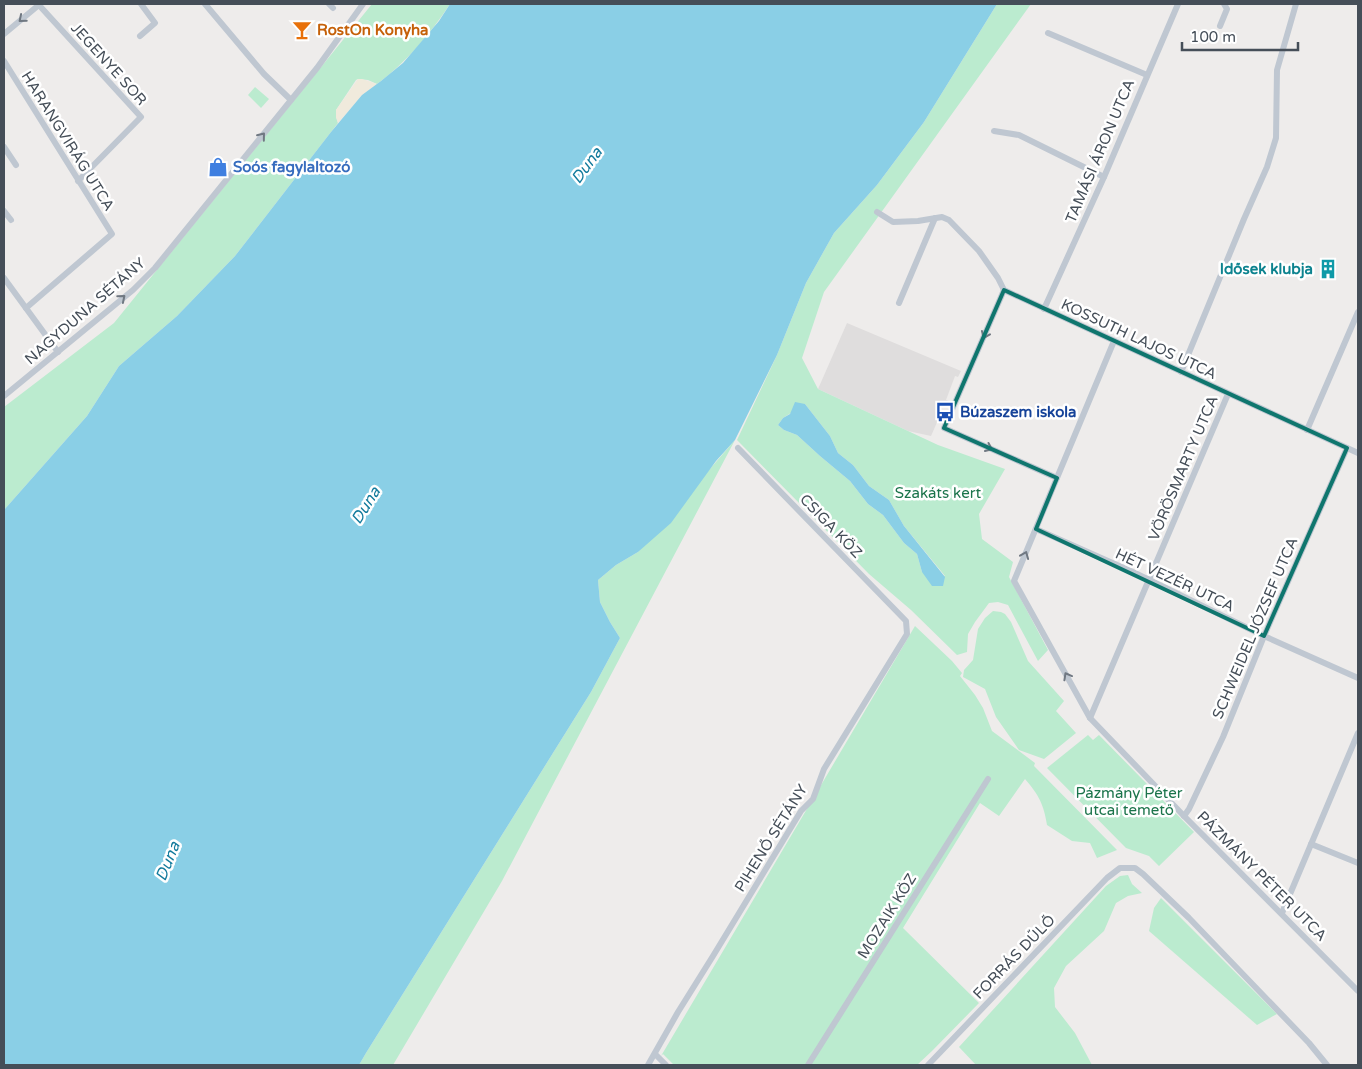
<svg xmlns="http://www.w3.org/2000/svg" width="1362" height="1069" viewBox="0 0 1362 1069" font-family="'Varela Round',sans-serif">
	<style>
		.education { fill: #dfdddd }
		.green { fill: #bbebcf; fill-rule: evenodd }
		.sand { fill: #f0eadc }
		.water { fill: #8acfe6 }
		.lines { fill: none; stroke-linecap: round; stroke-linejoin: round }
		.street { stroke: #bfc7d1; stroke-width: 6 }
		.oneway { stroke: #707882 }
		.marked { fill: none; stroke: #0f766e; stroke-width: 4; stroke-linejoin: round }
		.labels { text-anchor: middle; stroke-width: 5; stroke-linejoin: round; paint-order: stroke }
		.food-label { font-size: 15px; font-weight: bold; fill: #c56008; stroke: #fff; text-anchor: start }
		.street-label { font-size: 15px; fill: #454e58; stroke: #fff }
		.shop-label { font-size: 15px; font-weight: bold; fill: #366cbe; stroke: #fff; text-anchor: start }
		.culture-label { font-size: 15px; font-weight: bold; fill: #0d838f; stroke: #fff; text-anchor: end }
		.transit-label { font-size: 15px; font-weight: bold; fill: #164399; stroke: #fff; text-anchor: start }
		.park-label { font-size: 15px; fill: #1b744b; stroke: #fff }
		.water-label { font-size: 16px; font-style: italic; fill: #137b9d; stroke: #fff }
	</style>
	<rect width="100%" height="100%" fill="#eeeceb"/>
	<polygon class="education" points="847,323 961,371 958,377 955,376 946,400 949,401 947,406 941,405 939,410 942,411 931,436 908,431 818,389"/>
	<g class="green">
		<path d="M372,4H450C430,34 406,63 377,84L368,80L358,79L356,80L336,110V117L338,123L235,256L177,316L119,366L87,416L4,510V407L114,323Z"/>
		<path d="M997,4H1031L824,292L802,358L818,389L938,445L1005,469L979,514L982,539L1013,562L1009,577L1048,650L1038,661L1008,605L998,602L989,603L975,622L968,634L967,652L957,655L911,610L869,574L737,440L777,355L806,283L834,233L877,185L924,122ZM805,404L830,436L838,453L853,465L869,486L889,500L904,526L945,576L922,572L917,554L904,543L883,515L868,504L850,481L820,456L797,435L784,430L778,425L783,418Z"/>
		<polygon points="255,87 269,99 261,108 248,95"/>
		<polygon points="735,440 502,881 393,1065 359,1065 366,1053 591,692 620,638 610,622 600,602 598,580 616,565 638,552"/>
		<polygon points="993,611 1001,612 1005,614 1011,622 1028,661 1064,701 1056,711 1076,733 1044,759 1019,750 996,717 985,689 963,677 964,670 973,660 978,629 985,618"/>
		<path d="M915,626L952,661L962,673L960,676L975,695L983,708L992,731L1035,763L1034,766L1117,850L1097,858L1090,843L1072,841L1047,825C1044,805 1039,795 1025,779L999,816L980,803L903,928L979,1003L932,1051L917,1065H674L663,1054L661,1056Z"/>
		<polygon points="1088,735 1093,740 1099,735 1194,832 1159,866 1149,856 1126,848 1047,768"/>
		<polygon points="1128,875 1132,884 1142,893 1128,896 1116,903 1104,931 1066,966 1054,988 1055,1007 1075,1033 1092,1065 976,1065 959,1047 1106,886 1120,876"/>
		<polygon points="1161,898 1277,1014 1257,1025 1149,931 1154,908"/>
	</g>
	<polygon class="sand" points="358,79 362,79 377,84 362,95 338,123 336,117 336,110"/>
	<g class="water">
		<polygon points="450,4 997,4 924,122 877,185 834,233 806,283 777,355 735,440 716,461 671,523 638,552 616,565 598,580 600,602 610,622 620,638 591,692 366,1053 359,1065 4,1065 4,510 87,416 119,366 177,316 235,256 331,132 362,95 381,81 403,63 439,21"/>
		<polygon points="795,402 805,404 830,436 838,453 853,465 869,486 889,500 904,526 945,577 943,586 932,586 922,572 917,554 904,543 883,515 868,504 850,481 820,456 797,435 784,430 778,425 783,418 790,414"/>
	</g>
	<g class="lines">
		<g class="street">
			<polyline points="38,4 141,117 78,181"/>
			<polyline points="205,4 264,74 291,100"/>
			<polyline points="329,4 333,8"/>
			<polyline points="1220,26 1227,9 1224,4"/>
			<polyline points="1048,33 1147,75"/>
			<polyline points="4,34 40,4"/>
			<polyline points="140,36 155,23 141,4"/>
			<polyline points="4,61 112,234 26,308"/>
			<polyline points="994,131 1019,135 1104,177"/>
			<polyline points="4,147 16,165"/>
			<polyline points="4,211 11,220"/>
			<polyline points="877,212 893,222 918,221 942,217 949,220 979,251 998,278 1004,290 1358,453"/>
			<polyline points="4,278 58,352"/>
			<polyline points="1004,290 944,428 1057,478"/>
			<polyline points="899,303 935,218"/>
			<polyline points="1044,309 1104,177 1178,4"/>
			<polyline points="1114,341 1014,581 1090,718 1184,816 1358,991"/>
			<polyline points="1181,372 1244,219 1267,167 1276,138 1277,70 1296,4"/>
			<polyline points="4,396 133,290 155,268 317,68 363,4"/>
			<polyline points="1307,430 1358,312"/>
			<polyline points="1036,529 1135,573 1264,636 1358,678"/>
			<polyline points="1090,718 1228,394"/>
			<polyline points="1184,816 1189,809 1223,737 1264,636 1347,448"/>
			<polyline points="1311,844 1358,863"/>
			<polyline points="1282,913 1358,733"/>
			<polyline points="655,1054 666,1065"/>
			<polyline points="648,1065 678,1012 713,956 801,811 813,799 824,769 907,634 906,621 738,448"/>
			<polyline points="808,1065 988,779"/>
			<polyline points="928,1065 1107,878 1120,868 1135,868 1143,874 1189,918 1309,1043 1327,1065"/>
		</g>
	</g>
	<defs><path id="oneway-chevron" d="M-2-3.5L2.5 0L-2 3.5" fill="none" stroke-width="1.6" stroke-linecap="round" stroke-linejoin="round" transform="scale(1.25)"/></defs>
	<g class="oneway">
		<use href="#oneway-chevron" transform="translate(22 19) rotate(140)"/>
		<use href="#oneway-chevron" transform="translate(262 136) rotate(-51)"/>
		<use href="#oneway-chevron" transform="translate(122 298) rotate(-40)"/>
		<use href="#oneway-chevron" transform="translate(985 335) rotate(113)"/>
		<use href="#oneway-chevron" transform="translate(989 448) rotate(24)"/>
		<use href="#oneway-chevron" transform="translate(1025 555) rotate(-68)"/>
		<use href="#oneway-chevron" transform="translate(1067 676) rotate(-119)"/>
	</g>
	<path class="marked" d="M1004,290L1347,448L1264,636L1036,529L1057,478L944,428Z"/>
	<defs>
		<symbol id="bar-bare" viewBox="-9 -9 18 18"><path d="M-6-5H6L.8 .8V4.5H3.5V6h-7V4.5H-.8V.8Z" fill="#e8710a" stroke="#fff" stroke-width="2.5" paint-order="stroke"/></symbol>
		<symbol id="shop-bare" viewBox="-9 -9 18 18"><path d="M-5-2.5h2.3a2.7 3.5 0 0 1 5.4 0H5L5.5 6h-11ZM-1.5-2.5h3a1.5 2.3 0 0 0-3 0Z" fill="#3f7fe0" stroke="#fff" stroke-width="2.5" paint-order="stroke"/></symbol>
		<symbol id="building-bare" viewBox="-9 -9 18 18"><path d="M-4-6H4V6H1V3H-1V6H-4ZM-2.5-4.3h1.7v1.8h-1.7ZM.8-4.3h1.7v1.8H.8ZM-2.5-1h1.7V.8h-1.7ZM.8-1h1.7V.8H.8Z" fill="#0f9aa8" stroke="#fff" stroke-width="2.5" paint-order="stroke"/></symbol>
		<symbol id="bus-bare" viewBox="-9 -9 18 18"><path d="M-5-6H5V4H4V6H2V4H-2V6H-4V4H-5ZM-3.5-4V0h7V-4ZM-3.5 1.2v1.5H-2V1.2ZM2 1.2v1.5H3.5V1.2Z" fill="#1a4fb4" stroke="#fff" stroke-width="2.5" paint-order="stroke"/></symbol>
	</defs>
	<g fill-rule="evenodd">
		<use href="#bar-bare" x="288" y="16" width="28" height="28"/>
		<use href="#shop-bare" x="204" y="153" width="28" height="28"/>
		<use href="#building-bare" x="1314" y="255" width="28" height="28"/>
		<use href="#bus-bare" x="931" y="398" width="28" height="28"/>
	</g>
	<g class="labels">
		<g class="food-label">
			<text x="317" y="35">RostOn Konyha</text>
		</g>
		<g class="street-label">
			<text transform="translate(109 64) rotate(48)" y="5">JEGENYE SOR</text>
			<text transform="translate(68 141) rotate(58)" y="5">HARANGVIRÁG UTCA</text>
			<text transform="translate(1100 151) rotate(-67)" y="5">TAMÁSI ÁRON UTCA</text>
			<text transform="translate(85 311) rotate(-41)" y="5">NAGYDUNA SÉTÁNY</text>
			<text transform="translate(1139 339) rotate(25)" y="5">KOSSUTH LAJOS UTCA</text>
			<text transform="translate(1183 468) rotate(-67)" y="5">VÖRÖSMARTY UTCA</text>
			<text transform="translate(831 526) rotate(46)" y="5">CSIGA KÖZ</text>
			<text transform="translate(1175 580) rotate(25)" y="5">HÉT VEZÉR UTCA</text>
			<text transform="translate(1255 628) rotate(-67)" y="5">SCHWEIDEL JÓZSEF UTCA</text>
			<text transform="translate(771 838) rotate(-58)" y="5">PIHENŐ SÉTÁNY</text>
			<text transform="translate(1262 876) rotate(45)" y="5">PÁZMÁNY PÉTER UTCA</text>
			<text transform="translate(887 916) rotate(-58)" y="5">MOZAIK KÖZ</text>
			<text transform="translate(1014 957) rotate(-46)" y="5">FORRÁS DŰLŐ</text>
		</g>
		<g class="shop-label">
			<text x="233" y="172">Soós fagylaltozó</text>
		</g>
		<g class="culture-label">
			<text x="1313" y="274">Idősek klubja</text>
		</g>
		<g class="transit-label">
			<text x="960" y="417">Búzaszem iskola</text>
		</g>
		<g class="park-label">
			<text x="938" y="498">Szakáts kert</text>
			<text x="1129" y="798">Pázmány Péter<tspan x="1129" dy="17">utcai temető</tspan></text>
		</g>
		<g class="water-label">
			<text transform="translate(586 165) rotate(-54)" y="6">Duna</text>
			<text transform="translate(365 505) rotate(-58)" y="6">Duna</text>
			<text transform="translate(167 861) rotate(-68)" y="6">Duna</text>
		</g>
	</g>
	<rect width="1362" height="1069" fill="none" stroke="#454e58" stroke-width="10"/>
	<path d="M1182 42v8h116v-8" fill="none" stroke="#454e58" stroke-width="2.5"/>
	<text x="1190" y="42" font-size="15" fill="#454e58" stroke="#ffffff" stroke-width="4" paint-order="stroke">100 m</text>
</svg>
